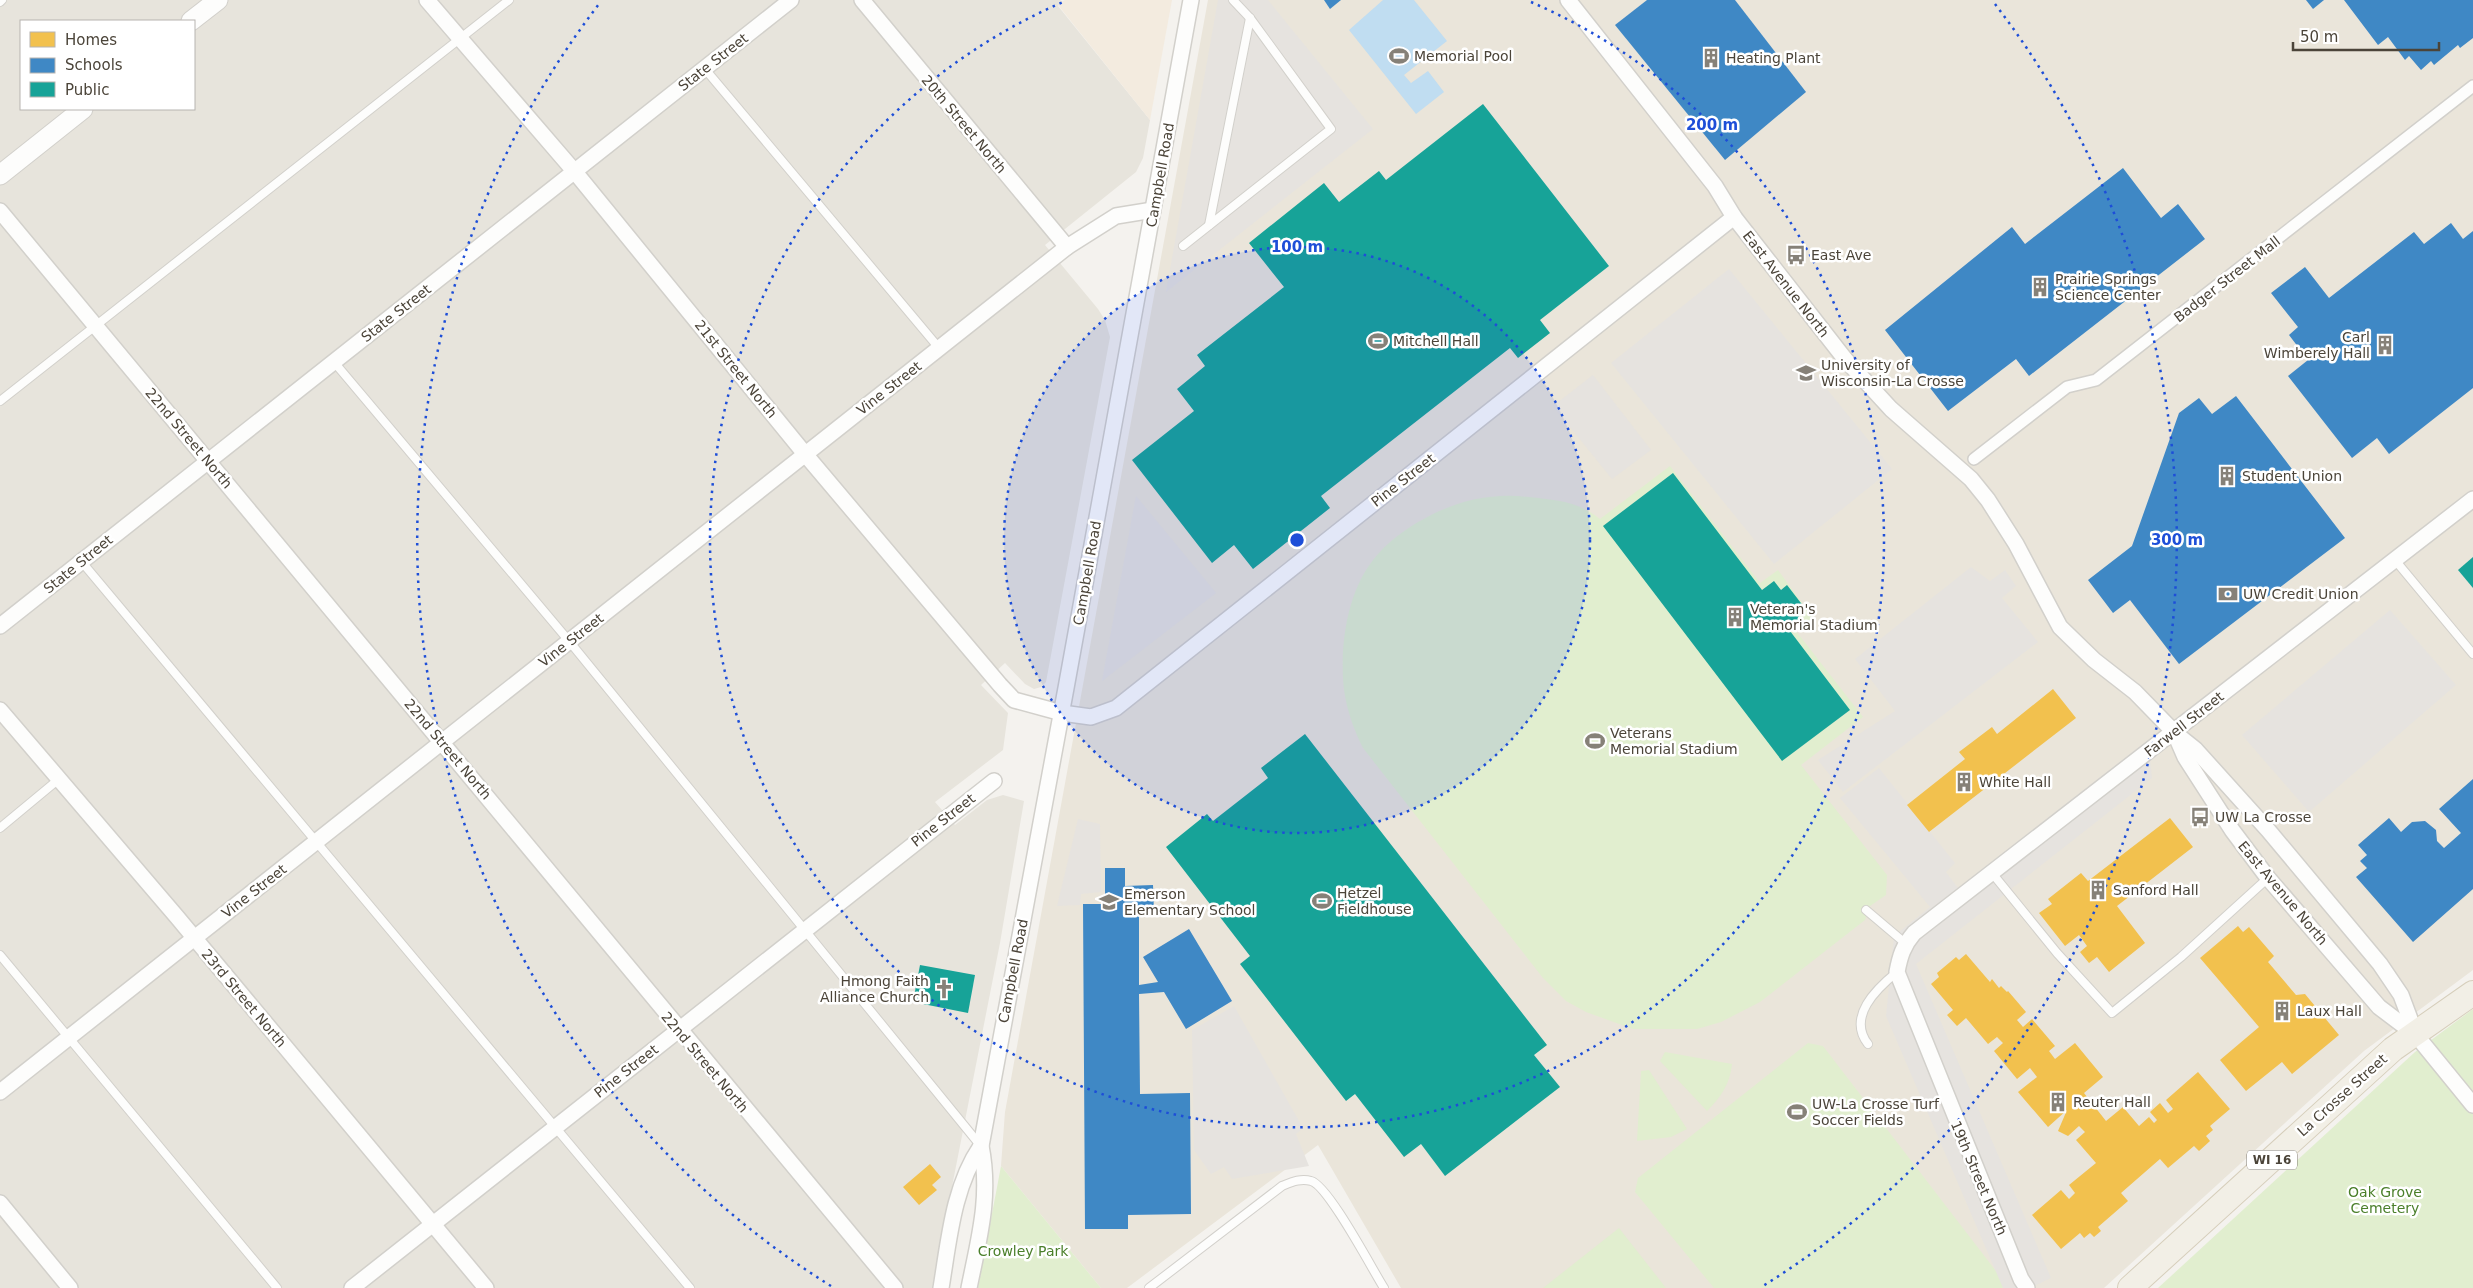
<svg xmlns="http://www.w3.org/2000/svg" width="2473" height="1288" viewBox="0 0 2473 1288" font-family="'DejaVu Sans',sans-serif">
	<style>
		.residential { fill: #e7e4dc; fill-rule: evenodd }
		.commercial { fill: #f3ebdf }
		.education { fill: #eae5da }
		.green { fill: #e1eecf }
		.parking { fill: #e6e3df }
		.water { fill: #c0ddf1 }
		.homes { fill: #f2c14e }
		.schools { fill: #3f88c5 }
		.public { fill: #17a398 }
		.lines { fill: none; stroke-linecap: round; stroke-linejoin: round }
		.service-casing { stroke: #d2d0cb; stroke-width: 10 }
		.pedestrian-casing { stroke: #d2d0cb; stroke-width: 14 }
		.minor-casing { stroke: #d2d0cb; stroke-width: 18 }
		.tertiary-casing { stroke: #d2d0cb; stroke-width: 21 }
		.primary-casing { stroke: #d6cebb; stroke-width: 26 }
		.service { stroke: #fdfdfc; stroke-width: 8 }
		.pedestrian { stroke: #fdfdfc; stroke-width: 11 }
		.minor { stroke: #fdfdfc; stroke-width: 15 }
		.tertiary { stroke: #fdfdfc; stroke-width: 19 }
		.primary { stroke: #f2efe6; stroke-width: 24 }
		.ring { fill: none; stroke: #1d4ed8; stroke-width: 2.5; stroke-dasharray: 2.5 5 }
		.labels { text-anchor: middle; stroke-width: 5; stroke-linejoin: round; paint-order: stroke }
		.shield { fill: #fff; stroke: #817c74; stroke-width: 1 }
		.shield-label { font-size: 12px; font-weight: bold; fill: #4b4439 }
		.poi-label { font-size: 14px; fill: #4b4439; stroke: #fff; text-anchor: start }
		.street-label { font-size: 14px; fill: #4b4439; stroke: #fff }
		.park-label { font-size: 14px; fill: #4a7f2a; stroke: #fff }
		.centre { fill: #1d4ed8; stroke: #fff; stroke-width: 2.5 }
		.ring-label { font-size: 15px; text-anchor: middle; font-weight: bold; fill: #1d4ed8; stroke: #fff; stroke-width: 5; stroke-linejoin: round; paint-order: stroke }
	</style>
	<rect width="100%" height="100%" fill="#f4f2ee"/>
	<path class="residential" d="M0,0H1060L1062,2L1058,6L1150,120L1143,158L1136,172L1045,245L1098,309L1105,320L1110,337L1046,682L1041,687L1034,689L1025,684L1005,663L981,685L1008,713L1003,750L935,802L955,825L987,800L1003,795L1024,801L1000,943L932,1288H0ZM21,21H194V109H21Z"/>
	<polygon class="commercial" points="1065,0 1172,0 1150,120 1058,5"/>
	<polygon class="education" points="1208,0 2473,0 2473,970 2364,1051 2104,1288 1401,1288 1318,1145 1127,1288 1101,1288 1001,1166 1005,1112"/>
	<g class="green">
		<path d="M1670,466L1760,583L1778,570L1813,618L1796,631L1863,717L1801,765L1887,875L1886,895L1870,906L1865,920L1760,1002L1721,1022L1697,1029H1633L1586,1012L1566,1001L1543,978L1363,748C1354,730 1347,711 1344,690C1339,646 1347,588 1378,554C1393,537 1413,524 1433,514C1464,499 1495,493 1529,497C1555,500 1578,501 1600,519Z"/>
		<polygon points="2473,1009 2473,1288 2158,1288 2415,1052"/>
		<polygon points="1808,1043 1823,1046 2009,1288 1714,1288 1635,1192 1638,1178"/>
		<path d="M1665,1052L1732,1064C1730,1084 1721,1097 1707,1111L1660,1061Z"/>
		<polygon points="1649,1070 1687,1129 1671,1137 1637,1141 1641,1071"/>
		<polygon points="1001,1166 1101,1288 978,1288"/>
		<polygon points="1619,1228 1666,1288 1543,1288"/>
	</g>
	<g class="parking">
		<polygon points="1218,0 1268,0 1373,129 1166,292"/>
		<polygon points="1729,269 1892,469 1774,564 1611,363"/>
		<polygon points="1593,375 1651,450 1612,479 1553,406"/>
		<polygon points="1136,496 1216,593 1102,681"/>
		<polygon points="1971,567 1990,581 2005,570 2016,586 2002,598 2038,642 1843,792 1818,760 1895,711 1855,659"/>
		<polygon points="2390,610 2456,685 2309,812 2242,735"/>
		<polygon points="2148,740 2152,778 1916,964 2051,1278 2030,1288 2003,1288 1886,1016 1894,936 1930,907 1840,798 1879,768 1955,863 1946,872 1958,888"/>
		<polygon points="1078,819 1100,824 1101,892 1081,894 1080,905 1057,906"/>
		<polygon points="1234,1006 1303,1128 1296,1134 1309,1166 1232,1179 1224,1167 1211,1174 1194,1150 1192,1030"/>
	</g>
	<polygon class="water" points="1383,0 1414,0 1447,41 1404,75 1411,83 1428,71 1444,92 1416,114 1349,30"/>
	<g class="homes">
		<polygon points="2053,689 2076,718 1929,832 1907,805 1965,759 1959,752 1992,727 1997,734"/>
		<polygon points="2170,818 2193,847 2117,906 2145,943 2109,972 2097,957 2089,963 2080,952 2087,946 2079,935 2065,946 2039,913 2052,904 2048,899 2081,873 2088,881"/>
		<polygon points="2238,926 2243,932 2249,927 2274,956 2268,962 2296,995 2305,994 2339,1035 2292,1074 2282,1062 2246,1091 2220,1060 2259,1027 2200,958"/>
		<polygon points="1966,954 1990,982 1992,979 1999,988 2001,986 2007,992 2008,991 2026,1012 2017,1020 2023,1027 2032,1019 2055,1046 2049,1051 2055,1059 2075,1043 2103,1077 2084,1093 2106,1121 2123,1107 2139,1126 2149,1117 2154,1123 2157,1120 2150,1112 2160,1103 2168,1113 2173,1109 2166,1100 2198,1072 2230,1109 2210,1126 2213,1130 2206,1136 2210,1141 2199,1151 2194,1146 2168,1168 2160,1159 2121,1193 2128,1201 2098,1227 2101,1231 2094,1237 2090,1233 2084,1238 2080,1233 2061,1249 2032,1215 2061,1190 2069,1199 2075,1193 2069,1185 2096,1163 2076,1140 2085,1132 2079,1126 2068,1136 2058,1131 2067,1110 2048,1127 2018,1092 2037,1077 2030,1068 2017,1079 1994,1051 2003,1043 1997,1037 1988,1044 1966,1018 1957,1026 1947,1015 1953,1010 1931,984 1939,977 1937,973 1956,957 1959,960"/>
		<polygon points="930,1164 941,1177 932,1185 937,1190 919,1205 903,1187"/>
	</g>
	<g class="schools">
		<polygon points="1324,0 1341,0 1330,9"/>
		<polygon points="1647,0 1735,0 1806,92 1725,160 1615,25"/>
		<polygon points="2306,0 2324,0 2313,9"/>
		<polygon points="2344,0 2473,0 2473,38 2460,48 2458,45 2434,65 2431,61 2421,70 2409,56 2405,60 2388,37 2378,45"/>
		<polygon points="2123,168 2161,218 2178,204 2205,239 2029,376 2016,359 1948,411 1885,330 2012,227 2025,244"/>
		<polygon points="2451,223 2463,239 2473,231 2473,388 2389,454 2377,438 2352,458 2288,376 2308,360 2289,335 2298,327 2271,293 2305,267 2329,298 2414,232 2424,244"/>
		<polygon points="2236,396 2345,538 2179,664 2130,600 2113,613 2088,580 2132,546 2179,413 2199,398 2212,414"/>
		<polygon points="2473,779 2473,889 2413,942 2356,877 2367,868 2360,861 2367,855 2358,845 2389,818 2401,832 2412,822 2425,821 2436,830 2437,841 2444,848 2461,833 2439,809"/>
		<polygon points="1105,868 1125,868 1125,886 1153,885 1154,912 1139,912 1139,985 1158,982 1143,957 1189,929 1232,1001 1186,1029 1164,992 1139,994 1140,1094 1190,1093 1191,1214 1128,1215 1128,1229 1085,1229 1083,904 1105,904"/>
	</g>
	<g class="public">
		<polygon points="1483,104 1609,266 1540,320 1550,333 1518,358 1510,348 1321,496 1330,508 1253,569 1234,545 1212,563 1132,460 1194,411 1177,389 1205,366 1197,355 1284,287 1249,243 1324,183 1339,202 1379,171 1386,180"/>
		<polygon points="1673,473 1762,590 1774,581 1781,590 1787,585 1804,607 1796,613 1802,621 1790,631 1850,710 1782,761 1603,526"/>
		<polygon points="2473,557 2473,588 2458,570"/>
		<polygon points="1305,734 1547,1045 1534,1055 1560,1087 1445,1176 1421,1144 1404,1157 1355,1094 1346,1101 1240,964 1250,956 1166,847 1207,814 1213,821 1268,778 1261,768"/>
		<polygon points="920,965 975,975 968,1013 913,1002"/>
	</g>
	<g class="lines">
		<defs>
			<g id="service">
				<polyline points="0,2 2,0"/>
				<polyline points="705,69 939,348"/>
				<polyline points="1209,225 1250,18"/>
				<polyline points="1183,246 1331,129 1250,18 1233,0"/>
				<polyline points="334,362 569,641 980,1145"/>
				<polyline points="0,401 509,0"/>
				<polyline points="2395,560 2473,654"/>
				<polyline points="81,561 690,1288"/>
				<polyline points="0,828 59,779"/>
				<polyline points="1992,873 2057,953 2112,1013 2181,957 2268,878"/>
				<polyline points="1866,910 1905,943"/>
				<polyline points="0,955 277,1288"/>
				<path d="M1868,1044C1847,1017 1876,989 1897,972"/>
				<path d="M1149,1288L1282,1186C1292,1182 1301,1178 1311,1181C1328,1185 1372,1269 1384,1288"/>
			</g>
			<polyline id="pedestrian" points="1974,459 2067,387 2096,380 2473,86"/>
			<g id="minor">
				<polyline points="427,0 575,172 805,454 1000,685 1014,700 1062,713 1091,717 1116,708 1734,217"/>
				<polyline points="862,0 1067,247"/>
				<polyline points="1568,0 1715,186 1734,217 1845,359 1891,409 1971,479 1988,500 2016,544 2060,627 2094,660 2135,692 2175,733 2195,749 2268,830 2380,964 2401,995 2416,1035"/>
				<polyline points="0,211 895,1288"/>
				<polyline points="0,626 791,0"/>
				<polyline points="0,710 177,917 486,1288"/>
				<polyline points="2175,734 2185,757 2232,830 2268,878 2379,1007 2416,1035 2473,1105"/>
				<polyline points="0,1092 1067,247 1116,216 1153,210"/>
				<polyline points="0,1203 70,1288"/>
				<polyline points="352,1288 994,781"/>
				<path d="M941,1288C949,1240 953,1187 981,1146"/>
				<path d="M969,1288C979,1238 991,1197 981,1146L1066,688L1191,0"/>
				<path d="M2027,1288L2021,1279L1897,972C1900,956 1903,946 1914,933L2473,499"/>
			</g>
			<g id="tertiary">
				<polyline points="191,21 218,0"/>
				<polyline points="0,175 83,109"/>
			</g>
			<polyline id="primary" points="2130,1288 2393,1049 2473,993"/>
		</defs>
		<use href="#service" class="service-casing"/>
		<use href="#pedestrian" class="pedestrian-casing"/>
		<use href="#minor" class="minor-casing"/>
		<use href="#tertiary" class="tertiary-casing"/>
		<use href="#primary" class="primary-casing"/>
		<use href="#service" class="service"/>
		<use href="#pedestrian" class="pedestrian"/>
		<use href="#minor" class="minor"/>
		<use href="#tertiary" class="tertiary"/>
		<use href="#primary" class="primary"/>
	</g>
	<circle cx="1297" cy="540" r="293" fill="#1d4ed8" fill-opacity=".12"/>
	<g class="ring">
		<circle cx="1297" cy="540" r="293"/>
		<path d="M1531 2A587 587 0 1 1 1063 2"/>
		<path d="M831 1286A880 880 0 0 1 599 4M1995 4A880 880 0 0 1 1763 1286"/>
	</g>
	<defs>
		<symbol id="stadium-bare" viewBox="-9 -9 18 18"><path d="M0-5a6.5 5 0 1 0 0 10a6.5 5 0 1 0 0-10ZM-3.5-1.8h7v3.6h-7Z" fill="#868178" stroke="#fff" stroke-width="2.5" paint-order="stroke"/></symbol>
		<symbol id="building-bare" viewBox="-9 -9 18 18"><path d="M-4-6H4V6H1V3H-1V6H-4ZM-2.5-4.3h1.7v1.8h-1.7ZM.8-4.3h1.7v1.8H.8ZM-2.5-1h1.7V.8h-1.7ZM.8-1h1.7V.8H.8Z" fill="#868178" stroke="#fff" stroke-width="2.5" paint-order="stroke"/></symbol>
		<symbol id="bus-bare" viewBox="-9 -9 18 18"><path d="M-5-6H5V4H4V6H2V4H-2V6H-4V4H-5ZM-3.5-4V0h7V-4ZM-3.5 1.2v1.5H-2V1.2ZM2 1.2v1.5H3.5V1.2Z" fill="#868178" stroke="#fff" stroke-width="2.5" paint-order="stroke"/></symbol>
		<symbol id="university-bare" viewBox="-9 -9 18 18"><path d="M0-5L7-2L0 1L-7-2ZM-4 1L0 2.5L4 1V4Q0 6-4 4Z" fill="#868178" stroke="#fff" stroke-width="2.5" paint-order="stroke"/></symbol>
		<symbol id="bank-bare" viewBox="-9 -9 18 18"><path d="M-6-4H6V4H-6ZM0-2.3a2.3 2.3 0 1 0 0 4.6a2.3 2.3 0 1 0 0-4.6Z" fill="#868178" stroke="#fff" stroke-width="2.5" paint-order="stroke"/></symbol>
		<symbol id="school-bare" viewBox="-9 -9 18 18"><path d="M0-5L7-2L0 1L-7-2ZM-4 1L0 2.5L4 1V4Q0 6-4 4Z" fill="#868178" stroke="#fff" stroke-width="2.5" paint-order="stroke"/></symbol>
		<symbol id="church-bare" viewBox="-9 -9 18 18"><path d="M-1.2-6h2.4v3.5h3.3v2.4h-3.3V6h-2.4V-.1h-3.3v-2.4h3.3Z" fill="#868178" stroke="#fff" stroke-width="2.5" paint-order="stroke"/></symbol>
	</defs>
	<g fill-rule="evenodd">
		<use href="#stadium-bare" x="1385" y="42" width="28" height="28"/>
		<use href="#building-bare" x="1697" y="44" width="28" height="28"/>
		<use href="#bus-bare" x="1782" y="241" width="28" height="28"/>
		<use href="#building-bare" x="2026" y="273" width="28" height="28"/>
		<use href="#stadium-bare" x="1364" y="327" width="28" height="28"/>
		<use href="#building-bare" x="2371" y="331" width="28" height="28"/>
		<use href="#university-bare" x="1792" y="359" width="28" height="28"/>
		<use href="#building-bare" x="2213" y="462" width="28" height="28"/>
		<use href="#bank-bare" x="2214" y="580" width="28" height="28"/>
		<use href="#building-bare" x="1721" y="603" width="28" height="28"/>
		<use href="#stadium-bare" x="1581" y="727" width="28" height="28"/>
		<use href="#building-bare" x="1950" y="768" width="28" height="28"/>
		<use href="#bus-bare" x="2186" y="803" width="28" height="28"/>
		<use href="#building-bare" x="2084" y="876" width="28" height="28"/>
		<use href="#stadium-bare" x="1308" y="887" width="28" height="28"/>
		<use href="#school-bare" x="1095" y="888" width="28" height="28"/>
		<use href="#church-bare" x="930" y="975" width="28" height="28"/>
		<use href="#building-bare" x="2268" y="997" width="28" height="28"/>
		<use href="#building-bare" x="2044" y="1088" width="28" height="28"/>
		<use href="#stadium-bare" x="1783" y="1098" width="28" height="28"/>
	</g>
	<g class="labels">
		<rect class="shield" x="2247" y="1150.5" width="50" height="19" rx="4"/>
		<g class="shield-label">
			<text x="2272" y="1164">WI 16</text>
		</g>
		<g class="poi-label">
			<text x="1414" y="61">Memorial Pool</text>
			<text x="1726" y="63">Heating Plant</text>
			<text x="1811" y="260">East Ave</text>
			<text x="2055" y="284">Prairie Springs<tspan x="2055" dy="16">Science Center</tspan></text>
			<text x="2370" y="342" text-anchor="end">Carl<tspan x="2370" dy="16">Wimberely Hall</tspan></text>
			<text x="1393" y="346">Mitchell Hall</text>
			<text x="1821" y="370">University of<tspan x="1821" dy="16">Wisconsin-La Crosse</tspan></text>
			<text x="2242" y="481">Student Union</text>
			<text x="2243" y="599">UW Credit Union</text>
			<text x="1750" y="614">Veteran's<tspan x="1750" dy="16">Memorial Stadium</tspan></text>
			<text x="1610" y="738">Veterans<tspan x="1610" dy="16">Memorial Stadium</tspan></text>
			<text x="1979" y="787">White Hall</text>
			<text x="2215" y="822">UW La Crosse</text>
			<text x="2113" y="895">Sanford Hall</text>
			<text x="1337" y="898">Hetzel<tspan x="1337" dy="16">Fieldhouse</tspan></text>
			<text x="1124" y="899">Emerson<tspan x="1124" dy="16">Elementary School</tspan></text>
			<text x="929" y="986" text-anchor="end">Hmong Faith<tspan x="929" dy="16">Alliance Church</tspan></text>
			<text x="2297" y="1016">Laux Hall</text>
			<text x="2073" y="1107">Reuter Hall</text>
			<text x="1812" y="1109">UW-La Crosse Turf<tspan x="1812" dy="16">Soccer Fields</tspan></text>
		</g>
		<g class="street-label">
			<text transform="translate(713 62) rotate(-38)" y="5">State Street</text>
			<text transform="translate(964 124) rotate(50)" y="5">20th Street North</text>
			<text transform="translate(1160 175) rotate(-80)" y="5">Campbell Road</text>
			<text transform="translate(2227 279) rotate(-38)" y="5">Badger Street Mall</text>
			<text transform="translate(1786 284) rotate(52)" y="5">East Avenue North</text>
			<text transform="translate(396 313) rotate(-38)" y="5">State Street</text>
			<text transform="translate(736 369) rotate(51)" y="5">21st Street North</text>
			<text transform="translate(889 388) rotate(-38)" y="5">Vine Street</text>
			<text transform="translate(189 438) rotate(50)" y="5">22nd Street North</text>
			<text transform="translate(1403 480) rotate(-38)" y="5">Pine Street</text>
			<text transform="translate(78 564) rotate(-39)" y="5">State Street</text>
			<text transform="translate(1087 573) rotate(-80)" y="5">Campbell Road</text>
			<text transform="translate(571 640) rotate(-38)" y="5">Vine Street</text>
			<text transform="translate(2184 724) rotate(-38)" y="5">Farwell Street</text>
			<text transform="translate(448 749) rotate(50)" y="5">22nd Street North</text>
			<text transform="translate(943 820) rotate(-38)" y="5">Pine Street</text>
			<text transform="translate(254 891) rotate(-38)" y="5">Vine Street</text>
			<text transform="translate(2283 893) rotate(50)" y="5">East Avenue North</text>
			<text transform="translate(1013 971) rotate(-79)" y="5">Campbell Road</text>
			<text transform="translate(244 998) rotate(50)" y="5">23rd Street North</text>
			<text transform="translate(705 1062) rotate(50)" y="5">22nd Street North</text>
			<text transform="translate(626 1071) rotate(-38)" y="5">Pine Street</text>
			<text transform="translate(2342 1095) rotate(-42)" y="5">La Crosse Street</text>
			<text transform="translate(1979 1178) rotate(67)" y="5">19th Street North</text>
		</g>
		<g class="park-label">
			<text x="2385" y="1197">Oak Grove<tspan x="2385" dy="16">Cemetery</tspan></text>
			<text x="1023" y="1256">Crowley Park</text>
		</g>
	</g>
	<circle cx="1297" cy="540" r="8" class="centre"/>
	<g class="ring-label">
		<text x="1712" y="130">200 m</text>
		<text x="1297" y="252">100 m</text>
		<text x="2177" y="545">300 m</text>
	</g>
	<rect x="20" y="20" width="175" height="90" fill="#ffffff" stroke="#b7b4b0"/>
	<rect x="30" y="32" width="25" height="15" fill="#f2c14e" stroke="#b7b4b0"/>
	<text x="65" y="45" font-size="15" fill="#4b4439">Homes</text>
	<rect x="30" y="58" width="25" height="15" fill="#3f88c5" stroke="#b7b4b0"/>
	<text x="65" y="70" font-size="15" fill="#4b4439">Schools</text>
	<rect x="30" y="82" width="25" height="15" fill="#17a398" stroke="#b7b4b0"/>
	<text x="65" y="95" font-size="15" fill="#4b4439">Public</text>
	<path d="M2293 42v8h146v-8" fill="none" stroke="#4b4439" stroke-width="2.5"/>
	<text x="2300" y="42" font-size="15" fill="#4b4439" stroke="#ffffff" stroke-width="4" paint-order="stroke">50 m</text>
</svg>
